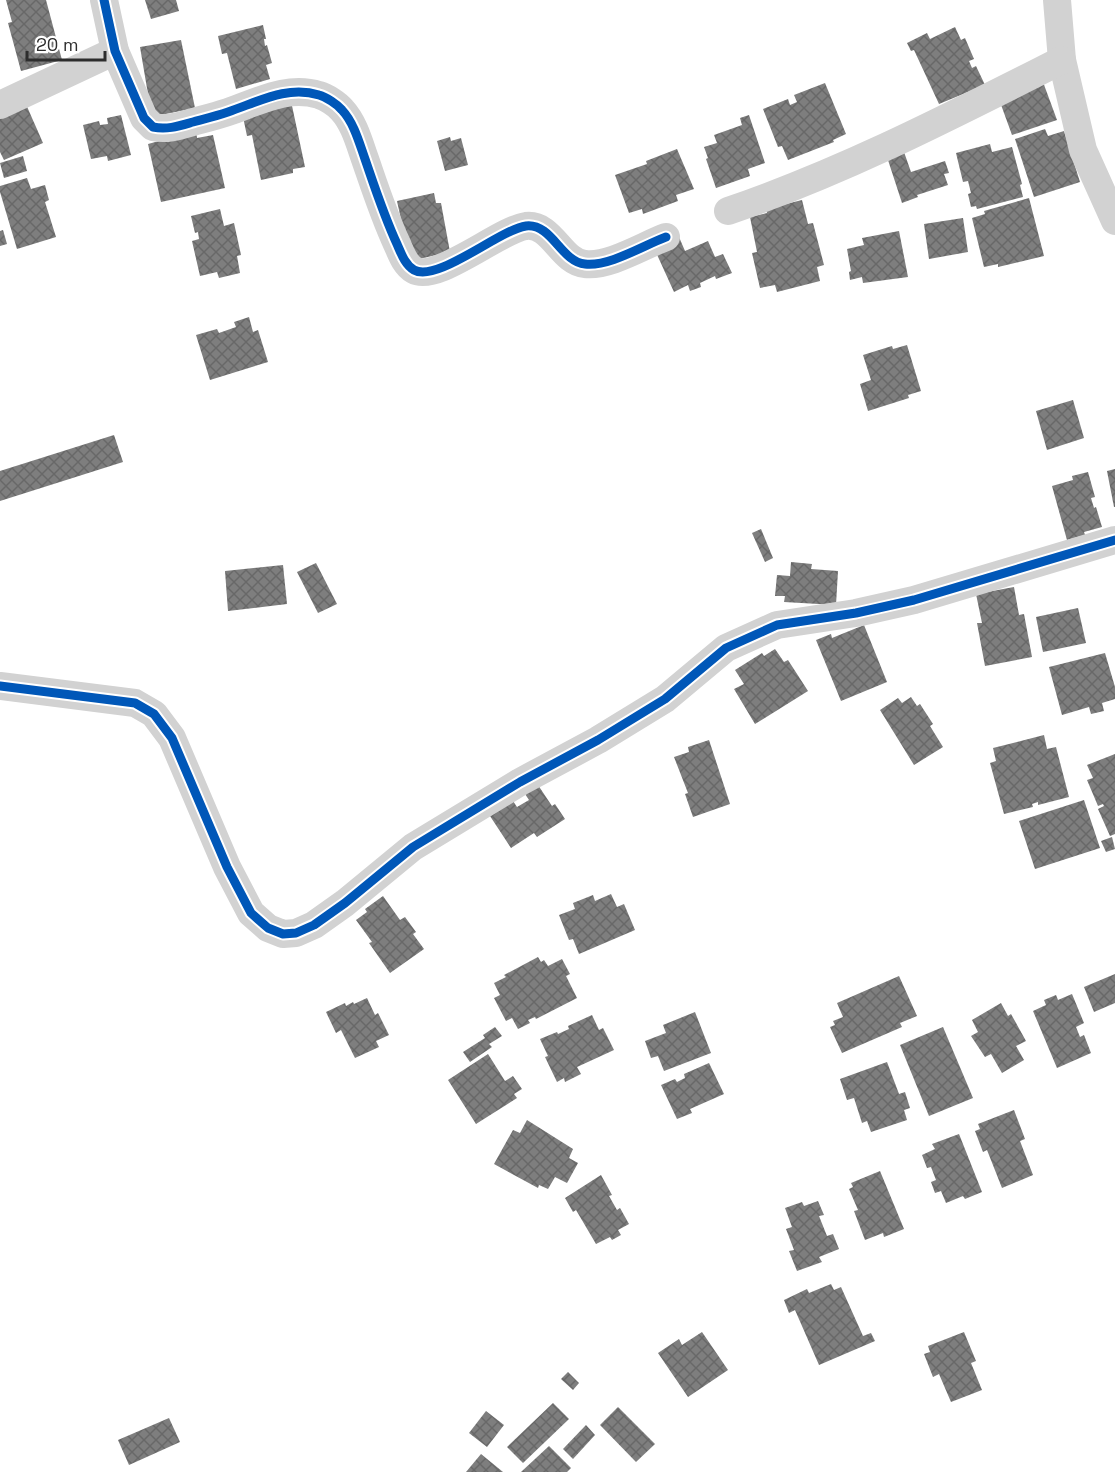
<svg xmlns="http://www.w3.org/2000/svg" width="1115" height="1472" viewBox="0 0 1115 1472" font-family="'Space Grotesk',sans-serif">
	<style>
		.building { fill: url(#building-cross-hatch) }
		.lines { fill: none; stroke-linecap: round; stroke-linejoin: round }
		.minor { stroke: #d2d2d2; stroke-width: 28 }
		.cycleway-casing { stroke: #fff; stroke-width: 13 }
		.cycleway { stroke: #0057b8; stroke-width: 9 }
	</style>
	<defs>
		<pattern id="building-cross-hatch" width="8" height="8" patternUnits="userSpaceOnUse" patternTransform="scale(1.5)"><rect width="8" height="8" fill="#7e7e7e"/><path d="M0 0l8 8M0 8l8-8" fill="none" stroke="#686868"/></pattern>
	</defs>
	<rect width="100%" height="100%" fill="#fff"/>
	<g class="building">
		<polygon points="6,0 46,0 62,60 21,71 8,23 12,22"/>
		<polygon points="145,0 176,0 179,11 151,19"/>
		<polygon points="263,25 266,39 264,39 265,46 267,45 272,63 266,65 270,79 236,89 227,53 222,54 218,36"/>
		<polygon points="955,27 961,40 965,38 974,59 969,61 972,68 976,66 985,85 939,104 914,50 911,51 907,43 927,33 930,39"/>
		<polygon points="181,40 195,108 156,116 150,106 140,47"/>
		<polygon points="1043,82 1057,120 1012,135 1000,102"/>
		<polygon points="825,83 846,134 833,140 834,142 788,160 782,146 778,147 763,109 788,99 790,105 797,102 794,95"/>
		<polygon points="291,101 305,167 293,169 293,173 261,180 252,135 247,136 242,112"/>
		<polygon points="25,102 43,143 4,160 0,152 0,113"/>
		<polygon points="121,115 131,155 108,161 107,156 91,159 83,125 99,121 100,125 108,124 107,118"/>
		<polygon points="749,115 765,163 748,169 750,176 716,188 706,159 708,158 704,147 717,143 714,135 742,125 740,118"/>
		<polygon points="1045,129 1048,136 1064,131 1080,182 1034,197 1015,139"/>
		<polygon points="196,131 197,138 213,135 225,188 161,202 148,144"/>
		<polygon points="450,137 451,141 461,138 468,165 445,171 437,141"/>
		<polygon points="990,144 992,152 1012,147 1022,184 1020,185 1023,197 977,209 976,206 971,207 968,194 971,193 968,181 963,182 956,153"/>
		<polygon points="677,149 694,189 676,195 678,201 643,214 642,209 629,213 615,175 647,164 646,161"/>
		<polygon points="904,152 911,172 945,161 949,173 944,174 948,185 917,195 918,197 902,203 887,157"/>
		<polygon points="23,156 27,171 4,178 0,163"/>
		<polygon points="27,178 31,189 45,185 49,200 45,202 56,237 17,249 0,192 0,186"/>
		<polygon points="434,193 436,203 441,203 450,252 410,261 397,201"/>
		<polygon points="1029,198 1044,256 998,267 998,264 984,267 972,218 985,214 984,211"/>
		<polygon points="802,200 808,224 813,223 824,265 817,267 820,281 777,292 775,285 760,288 752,253 757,252 750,217 767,213 766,209"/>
		<polygon points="220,209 224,226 234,223 241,255 237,256 240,273 219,278 217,272 200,276 192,241 199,239 198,232 195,233 191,216"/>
		<polygon points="963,218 968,252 929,259 924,224"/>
		<polygon points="3,230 7,244 0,246 0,231"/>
		<polygon points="899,231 908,277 863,283 862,277 850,280 849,272 851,271 847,249 864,245 862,238"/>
		<polygon points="679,237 685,251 708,241 715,257 723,254 732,273 716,279 715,276 700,283 701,287 690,291 688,285 674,292 654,248"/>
		<polygon points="249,317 253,332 258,330 268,362 210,380 196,335 217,329 219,333 236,327 234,322"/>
		<polygon points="907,345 921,391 908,395 909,398 868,411 860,384 871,380 863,355 892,346 893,349"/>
		<polygon points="1073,400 1084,438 1047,450 1036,411"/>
		<polygon points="114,435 123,462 0,501 0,471"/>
		<polygon points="1115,469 1115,507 1114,507 1107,471"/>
		<polygon points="1088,472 1095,497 1091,498 1094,508 1096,507 1102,527 1084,532 1085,535 1067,540 1052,486 1073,480 1072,476"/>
		<polygon points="761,529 773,558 765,562 752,533"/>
		<polygon points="791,562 812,564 811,569 838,571 836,605 784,602 785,596 775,596 777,575 790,576"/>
		<polygon points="316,563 337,604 318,613 297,572"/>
		<polygon points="283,565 287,604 228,611 225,571"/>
		<polygon points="1014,587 1019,615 1024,614 1032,657 985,666 977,623 982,623 976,594"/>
		<polygon points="1078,608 1086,643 1043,652 1036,617"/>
		<polygon points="864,625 887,682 841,701 816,640 831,634 832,638"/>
		<polygon points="775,649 784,662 788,660 808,691 755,724 734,689 744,684 735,670 762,653 764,656"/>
		<polygon points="1105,653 1115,687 1115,699 1102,703 1104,711 1091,714 1089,707 1062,715 1049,667"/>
		<polygon points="911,697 917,706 920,704 933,724 930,726 943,747 914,765 880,710 898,698 902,703"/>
		<polygon points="1044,735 1047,749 1056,747 1069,797 1038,805 1038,802 1032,804 1033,807 1004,814 990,763 996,761 993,748"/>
		<polygon points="709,740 730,804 693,817 685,794 688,793 674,757 689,752 688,747"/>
		<polygon points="1115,754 1115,834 1110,836 1098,809 1104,806 1103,804 1098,806 1087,780 1093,778 1087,765"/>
		<polygon points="538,785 552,806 555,804 565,819 537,837 534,833 511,848 490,816 513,801 517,807 529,800 525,794"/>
		<polygon points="1084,800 1100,848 1035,869 1019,821"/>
		<polygon points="1112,837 1115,849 1106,852 1101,841"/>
		<polygon points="611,894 617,907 624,904 635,930 579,954 573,939 569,940 559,915 575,909 573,903 593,895 595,901"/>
		<polygon points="383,896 400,920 405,917 416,932 413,934 424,949 390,973 369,943 372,942 356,920 367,912 365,909"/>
		<polygon points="538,957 541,962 544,960 548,966 562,959 570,974 566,976 577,998 536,1019 535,1017 528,1020 530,1023 518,1029 512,1018 506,1021 494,998 500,995 494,983 506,977 504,975"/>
		<polygon points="1115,974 1115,1003 1094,1012 1084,987"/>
		<polygon points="899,976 917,1016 900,1023 902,1027 842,1053 830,1027 835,1025 833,1021 843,1017 837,1003"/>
		<polygon points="1072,994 1084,1023 1076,1027 1080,1037 1084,1035 1091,1053 1057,1068 1033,1011 1046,1005 1044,1000 1056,995 1058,1000"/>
		<polygon points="367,998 375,1015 378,1013 389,1035 376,1041 379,1047 355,1058 341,1030 336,1033 326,1012 345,1003 346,1006 353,1002 354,1004"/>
		<polygon points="1001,1003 1008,1016 1011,1014 1026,1041 1016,1046 1024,1060 1002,1073 991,1054 985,1057 971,1036 978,1032 972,1020"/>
		<polygon points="695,1012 711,1053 664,1071 658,1056 651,1058 645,1041 666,1033 663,1025"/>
		<polygon points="592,1015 599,1030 603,1028 614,1050 577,1067 581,1074 565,1082 564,1078 557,1082 545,1057 548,1056 540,1039 557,1032 558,1034 569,1029 568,1026"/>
		<polygon points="495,1027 502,1036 489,1044 492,1047 470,1062 463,1052 485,1038 483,1035"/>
		<polygon points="943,1027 973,1098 929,1116 900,1045"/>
		<polygon points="488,1054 505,1081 513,1076 522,1089 514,1094 517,1098 476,1124 448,1080"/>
		<polygon points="887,1062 899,1094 905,1092 910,1108 904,1110 907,1120 871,1132 867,1121 862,1123 854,1098 847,1100 840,1079"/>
		<polygon points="709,1063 724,1094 690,1109 692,1113 677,1119 661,1085 675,1079 677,1082 685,1078 684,1074"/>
		<polygon points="1014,1110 1025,1139 1020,1141 1033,1175 1002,1188 987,1150 983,1152 975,1131 980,1129 978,1124"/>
		<polygon points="527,1120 573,1149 569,1158 578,1163 567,1183 555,1177 548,1189 539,1185 538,1188 494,1164 513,1130 520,1133"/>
		<polygon points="959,1134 982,1192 965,1199 963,1196 946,1203 941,1191 935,1193 931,1182 936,1180 931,1167 927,1168 922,1155 935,1149 932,1144"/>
		<polygon points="880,1171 904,1229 884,1237 883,1233 865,1240 854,1211 858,1210 849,1189 853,1187 851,1183"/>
		<polygon points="601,1175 612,1195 609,1196 617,1210 620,1208 629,1224 618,1230 621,1235 612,1240 610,1237 596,1244 576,1210 573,1212 565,1198"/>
		<polygon points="818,1201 824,1215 819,1216 827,1236 833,1234 839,1249 819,1257 822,1262 797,1271 789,1251 794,1250 786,1229 792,1227 785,1208 802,1202 804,1206"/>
		<polygon points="831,1284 834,1290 841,1287 863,1336 871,1333 875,1341 819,1365 795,1310 789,1313 784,1300 807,1289 809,1293"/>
		<polygon points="702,1332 728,1370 688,1397 658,1353 679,1339 682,1345"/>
		<polygon points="964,1332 976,1361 971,1363 982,1390 951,1402 939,1374 933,1377 924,1354 930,1352 928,1346"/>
		<polygon points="568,1372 579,1383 573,1390 561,1379"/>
		<polygon points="553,1403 569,1419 523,1463 507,1447"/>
		<polygon points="618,1407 655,1444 636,1462 600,1425"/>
		<polygon points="486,1411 504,1425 487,1447 469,1433"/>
		<polygon points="169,1418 180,1442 129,1465 118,1440"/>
		<polygon points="586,1425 595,1435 573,1459 563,1449"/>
		<polygon points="549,1446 571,1468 567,1472 521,1472"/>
		<polygon points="481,1454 503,1472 466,1472"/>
	</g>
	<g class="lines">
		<g class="minor">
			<path d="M104,0L115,51L144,118L153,127C167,130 179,126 193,122C204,119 216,116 228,112C258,102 287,85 319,95C326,97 337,104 342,110C354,123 359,142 365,159C375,188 384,216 397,244C401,253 405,265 414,270C437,283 499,230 526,226C552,223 561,262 585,264C609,267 644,245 666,237"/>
			<polyline points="1057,0 1062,60 1083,150 1115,221"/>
			<polyline points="0,105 115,51"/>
			<path d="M728,211C843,172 953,115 1062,60"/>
			<polyline points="0,686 135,703 154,714 172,738 227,867 251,913 268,928 283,934 296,933 314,925 345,903 413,847 520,782 598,740 665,699 726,648 777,625 856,613 914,600 1115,540"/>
		</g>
		<defs>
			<g id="cycleway">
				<path d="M104,0L115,51L144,118L153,127C167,130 179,126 193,122C204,119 216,116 228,112C258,102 287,85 319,95C326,97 337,104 342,110C354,123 359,142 365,159C375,188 384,216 397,244C401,253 405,265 414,270C437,283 499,230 526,226C552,223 561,262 585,264C609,267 644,245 666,237"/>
				<polyline points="0,686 135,703 154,714 172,738 227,867 251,913 268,928 283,934 296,933 314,925 345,903 413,847 520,782 598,740 665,699 726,648 777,625 856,613 914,600 1115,540"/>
			</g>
		</defs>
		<use href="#cycleway" class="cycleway-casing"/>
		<use href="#cycleway" class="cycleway"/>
	</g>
	<path d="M27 51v9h78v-9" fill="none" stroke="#2d2d2d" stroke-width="3"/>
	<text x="36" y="51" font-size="18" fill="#2d2d2d" stroke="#ffffff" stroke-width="4.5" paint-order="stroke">20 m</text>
</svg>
